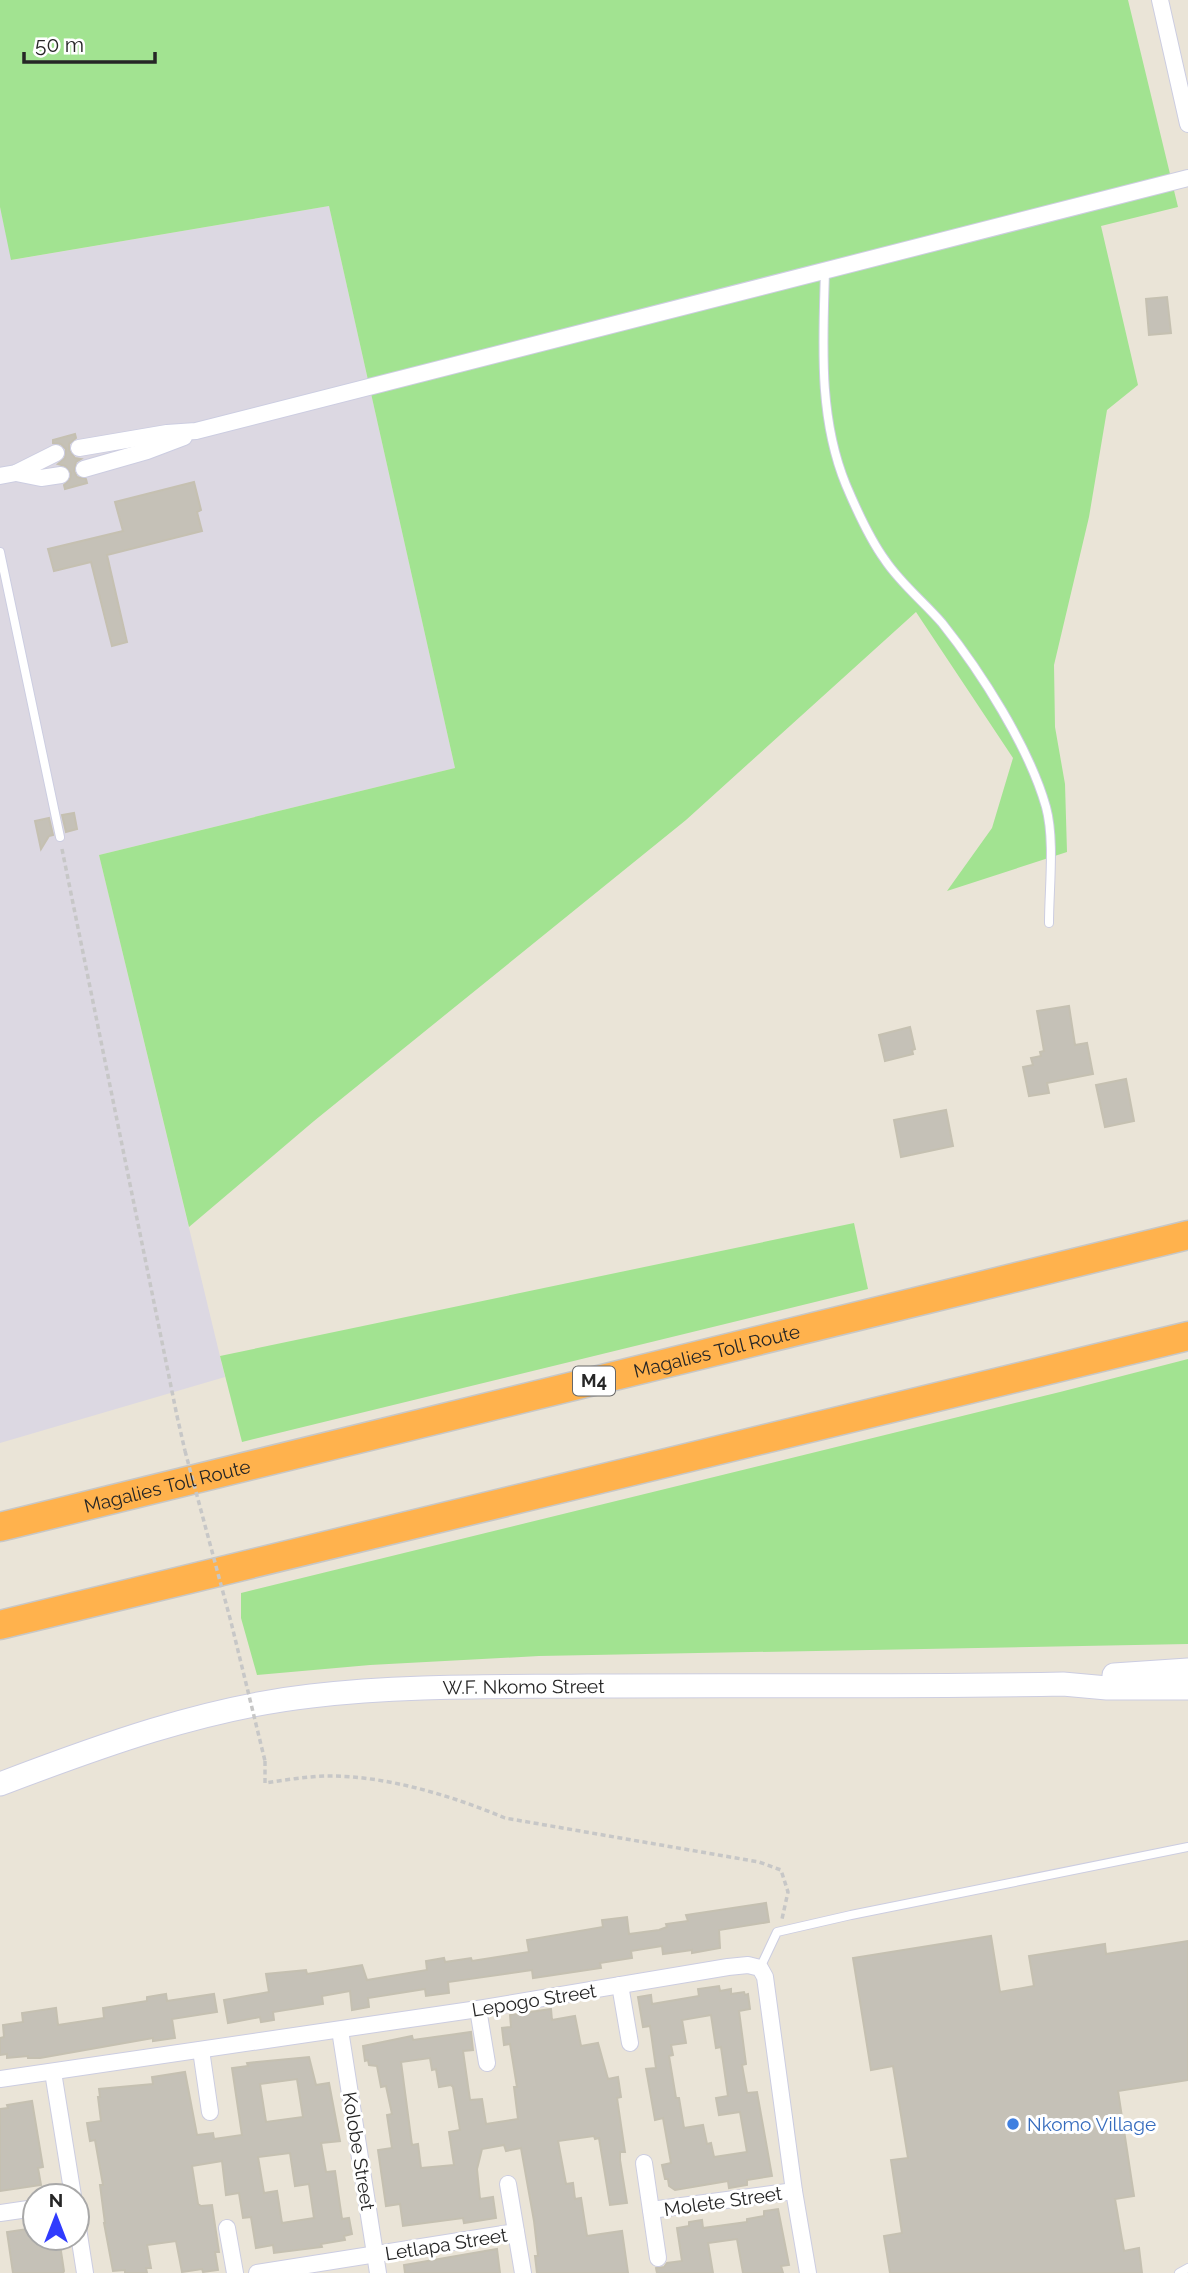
<svg xmlns="http://www.w3.org/2000/svg" width="1188" height="2273" viewBox="0 0 1188 2273" font-family="Raleway,sans-serif">
	<style>
		.industrial { fill: #dcd8e2 }
		.green { fill: #a2e391 }
		.building { fill: #c5c1b7; stroke: #c5c0b1; stroke-width: 2; fill-rule: evenodd }
		.lines { fill: none; stroke-linecap: round; stroke-linejoin: round }
		.service-casing { stroke: #cccde1; stroke-width: 10 }
		.minor-casing { stroke: #cccde1; stroke-width: 18 }
		.secondary-casing { stroke: #cccde1; stroke-width: 25 }
		.motorway-casing { stroke: #c7c7c7; stroke-width: 31 }
		.path { stroke: #c7c7c7; stroke-width: 3.5; stroke-dasharray: 5 3.5; stroke-linecap: butt }
		.service { stroke: #fff; stroke-width: 8 }
		.minor { stroke: #fff; stroke-width: 16 }
		.secondary { stroke: #fff; stroke-width: 23 }
		.motorway { stroke: #ffb24d; stroke-width: 28 }
		.path-bridge { stroke: #c7c7c7; stroke-width: 3.5; stroke-dasharray: 5 3.5; stroke-linecap: butt }
		.shop-dot { fill: #3f7fe0; stroke: #fff; stroke-width: 2.5 }
		.labels { text-anchor: middle; stroke-width: 6; stroke-linejoin: round; paint-order: stroke }
		.shield { fill: #fff; stroke: #676767; stroke-width: 2 }
		.shield-label { font-size: 18px; font-weight: bold; fill: #262626 }
		.street-label { font-size: 19px; fill: #262626; stroke: #fff }
		.shop-label { font-size: 19px; fill: #366cbe; stroke: #fff; text-anchor: start }
	</style>
	<rect width="100%" height="100%" fill="#eae4d7"/>
	<polygon class="industrial" points="329,206 455,768 99,855 225,1377 0,1443 0,207 12,260"/>
	<g class="green">
		<polygon points="0,0 1128,0 1178,207 1101,226 1138,385 1107,410 1089,517 1054,665 1055,727 1065,784 1067,852 947,891 992,828 1013,758 916,612 686,820 314,1121 189,1227 99,855 455,768 329,206 11,260 0,207"/>
		<polygon points="854,1223 868,1289 242,1442 220,1356"/>
		<polygon points="1188,1359 1188,1644 539,1656 370,1665 257,1675 241,1618 241,1593 1060,1392"/>
	</g>
	<g class="building">
		<polygon points="1167,297 1171,333 1149,335 1146,299"/>
		<polygon points="75,434 76,438 69,444 69,450 75,458 81,459 76,462 74,471 77,477 86,479 87,483 65,489 64,485 70,479 71,473 65,466 58,464 65,458 66,449 61,444 53,443 53,440"/>
		<polygon points="194,482 201,510 197,512 202,531 107,555 127,642 112,646 91,562 54,571 48,549 123,531 115,502"/>
		<polygon points="74,813 77,829 66,832 62,815"/>
		<polygon points="49,818 53,835 49,836 41,849 35,821"/>
		<polygon points="1069,1006 1075,1045 1087,1043 1093,1074 1047,1083 1049,1093 1029,1096 1023,1067 1033,1065 1031,1058 1041,1056 1040,1052 1044,1051 1037,1011"/>
		<polygon points="910,1027 915,1049 912,1050 913,1054 885,1061 879,1035"/>
		<polygon points="1126,1079 1134,1121 1105,1127 1096,1085"/>
		<polygon points="946,1110 953,1146 901,1157 894,1120"/>
		<polygon points="766,1903 769,1922 719,1930 720,1948 692,1953 692,1950 663,1954 662,1946 631,1951 632,1958 600,1963 601,1968 533,1978 532,1970 448,1982 449,1993 426,1996 425,1989 368,1998 369,2007 352,2010 350,1991 322,1996 323,2004 273,2012 274,2020 261,2022 260,2017 228,2023 224,2000 269,1992 266,1974 306,1970 307,1974 362,1965 367,1980 427,1970 426,1961 444,1958 445,1962 471,1958 472,1961 529,1952 527,1940 603,1927 602,1920 627,1917 629,1934 659,1930 667,1927 666,1924 688,1921 686,1915"/>
		<polygon points="991,1936 1000,1992 1034,1986 1029,1956 1105,1944 1106,1954 1188,1941 1188,2080 1118,2091 1134,2196 1115,2199 1124,2251 1139,2248 1142,2273 890,2273 884,2236 902,2233 891,2160 908,2158 893,2066 871,2070 853,1958"/>
		<path d="M719,1986L720,1991L731,1989V1994L744,1992L745,1995L748,1994L750,2009L739,2011L746,2064L742,2065L747,2093L757,2092L772,2176L747,2180V2185L729,2188L728,2181L675,2190L669,2186L668,2179H665L662,2165L671,2163L663,2118L655,2120L646,2069L656,2068L650,2026L643,2027L638,1997L651,1995L652,2004L699,1996L698,1989ZM711,2015L716,2048L721,2047L728,2096L716,2098L719,2115L740,2112L747,2152L714,2157L711,2143L707,2144L703,2125L684,2128L679,2098H676L669,2056L673,2055L671,2045L686,2043L682,2020Z"/>
		<polygon points="166,1994 167,2001 214,1994 217,2012 172,2019 175,2038 153,2041 153,2038 40,2058 28,2058 28,2056 7,2058 7,2054 0,2055 0,2038 4,2037 3,2025 23,2022 22,2013 56,2008 58,2025 104,2018 103,2008 147,2001 147,1997"/>
		<path d="M551,2009L552,2020L575,2016L581,2046L598,2043L608,2079L618,2077L621,2097L617,2098L625,2152H620V2160L627,2203L610,2205L599,2138L595,2139L594,2136L558,2141L566,2184L573,2183L575,2199L581,2198L587,2236L622,2231L628,2273H537L535,2256H538L534,2221L521,2148L506,2151L504,2145L482,2149L477,2169L480,2199L493,2197L496,2218L464,2223L463,2218L403,2226L400,2204L386,2206L378,2150L392,2148L387,2115L392,2114L386,2086L381,2087L377,2066L369,2065L368,2060L365,2061L363,2046L412,2036L413,2040L471,2032L473,2050L463,2051L470,2100L482,2099L486,2124L518,2119L514,2087H517L510,2044L504,2045L502,2028L511,2027L510,2015ZM430,2058L432,2070L436,2069L439,2087L451,2085L453,2087L460,2130L449,2132L454,2165L421,2168L418,2144L412,2145L401,2062Z"/>
		<path d="M309,2057L316,2085L329,2083L340,2141L321,2143L326,2172L335,2171L342,2219L349,2218L352,2234L344,2236L345,2240L321,2244L322,2247L305,2249L274,2253L273,2245L256,2248L251,2217L243,2218L239,2193L226,2195L222,2161L192,2166L198,2204L201,2206L212,2205L219,2252H215L218,2270L203,2272L202,2269L182,2272L176,2241L147,2245L151,2268H146L147,2273H125V2270L113,2271L104,2223H105L100,2185H103L95,2140L90,2141L87,2123L101,2121L98,2097H100L99,2089L153,2084L152,2077L185,2072L197,2135L213,2133L214,2139L242,2135L232,2068L248,2066L247,2063ZM297,2079L303,2117L266,2122L260,2084ZM290,2153L295,2186L309,2184L314,2218L282,2223L277,2191L264,2193L258,2157Z"/>
		<polygon points="32,2101 43,2167 38,2168 41,2185 0,2191 0,2109 8,2108 7,2105"/>
		<polygon points="778,2209 789,2265 781,2266 783,2273 743,2273 737,2239 708,2243 713,2273 657,2273 656,2268 664,2267 667,2263 682,2261 677,2228 689,2226 689,2222 702,2220 703,2228 747,2222 747,2219 764,2216 764,2211"/>
		<polygon points="35,2228 35,2238 59,2238 64,2271 63,2273 13,2273 7,2232"/>
		<polygon points="497,2249 500,2273 405,2273 404,2265"/>
	</g>
	<g class="lines">
		<defs>
			<g id="service">
				<path d="M825,271C823,343 818,417 846,485C857,511 869,538 885,560C901,584 924,602 942,623C981,672 1029,747 1046,807C1055,840 1049,888 1049,923"/>
				<polyline points="0,552 60,837"/>
				<polyline points="760,1968 777,1932 851,1915 1188,1847"/>
				<polyline points="1179,2273 1188,2268"/>
			</g>
			<g id="minor">
				<polyline points="1160,0 1188,124"/>
				<polyline points="79,448 167,433 196,431 1188,178"/>
				<polyline points="84,469 147,451 184,437"/>
				<polyline points="16,473 41,478 61,475"/>
				<polyline points="0,476 16,473 56,453"/>
				<polyline points="620,1985 630,2043"/>
				<polyline points="478,2009 487,2063"/>
				<polyline points="340,2030 378,2273"/>
				<polyline points="201,2050 210,2112"/>
				<polyline points="53,2072 73,2196"/>
				<polyline points="0,2079 478,2009 728,1967 748,1965 760,1968 765,1977 794,2191 808,2273"/>
				<polyline points="644,2163 658,2258"/>
				<polyline points="508,2184 523,2273"/>
				<polyline points="651,2210 794,2191"/>
				<polyline points="0,2213 35,2208"/>
				<polyline points="77,2222 85,2273"/>
				<polyline points="227,2228 235,2273"/>
				<polyline points="257,2273 516,2232"/>
			</g>
			<g id="secondary">
				<polyline points="1114,1675 1188,1670"/>
				<path id="s1" d="M0,1784C100,1746 204,1708 311,1696C402,1685 496,1687 587,1686C745,1685 904,1687 1063,1684L1107,1688H1188"/>
			</g>
			<g id="motorway">
				<path id="s2" d="M0,1527L1188,1235"/>
				<polyline points="0,1625 1188,1336"/>
			</g>
		</defs>
		<use href="#service" class="service-casing"/>
		<use href="#minor" class="minor-casing"/>
		<use href="#secondary" class="secondary-casing"/>
		<use href="#motorway" class="motorway-casing"/>
		<g class="path">
			<polyline points="62,849 177,1416 185,1451"/>
			<path d="M265,1761V1783C286,1780 309,1776 330,1776C387,1776 453,1796 505,1818L759,1862L781,1870L788,1892L782,1919"/>
		</g>
		<use href="#service" class="service"/>
		<use href="#minor" class="minor"/>
		<use href="#secondary" class="secondary"/>
		<use href="#motorway" class="motorway"/>
		<polyline class="path-bridge" points="185,1451 231,1622 265,1761"/>
	</g>
	<circle class="shop-dot" cx="1013" cy="2124" r="7"/>
	<g class="labels">
		<rect class="shield" x="573" y="1366.5" width="42" height="29" rx="5"/>
		<g class="shield-label">
			<text x="594" y="1387">M4</text>
		</g>
		<g class="street-label">
			<text dy="7" stroke="none"><textPath href="#s2" startOffset="738">Magalies Toll Route</textPath></text>
			<text dy="7" stroke="none"><textPath href="#s2" startOffset="172">Magalies Toll Route</textPath></text>
			<text dy="7" stroke="none"><textPath href="#s1" startOffset="537">W.F. Nkomo Street</textPath></text>
			<text transform="translate(534 2000) rotate(-9)" y="7">Lepogo Street</text>
			<text transform="translate(359 2151) rotate(81)" y="7">Kolobe Street</text>
			<text transform="translate(723 2201) rotate(-8)" y="7">Molete Street</text>
			<text transform="translate(446 2244) rotate(-9)" y="7">Letlapa Street</text>
		</g>
		<g class="shop-label">
			<text x="1027" y="2131">Nkomo Village</text>
		</g>
	</g>
	<g transform="translate(56 2217)"><circle r="33" fill="#ffffff" stroke="#a8a8a8" stroke-width="2"/>
	<path d="M0-5L12 26L0 18L-12 26Z" fill="#303bfe"/>
	<text y="-10" font-size="19" font-weight="bold" text-anchor="middle" fill="#262626">N</text>
	</g>
	<path d="M24 52v10h131v-10" fill="none" stroke="#262626" stroke-width="3.5"/>
	<text x="35" y="52" font-size="21" fill="#262626" stroke="#ffffff" stroke-width="5" paint-order="stroke">50 m</text>
</svg>
